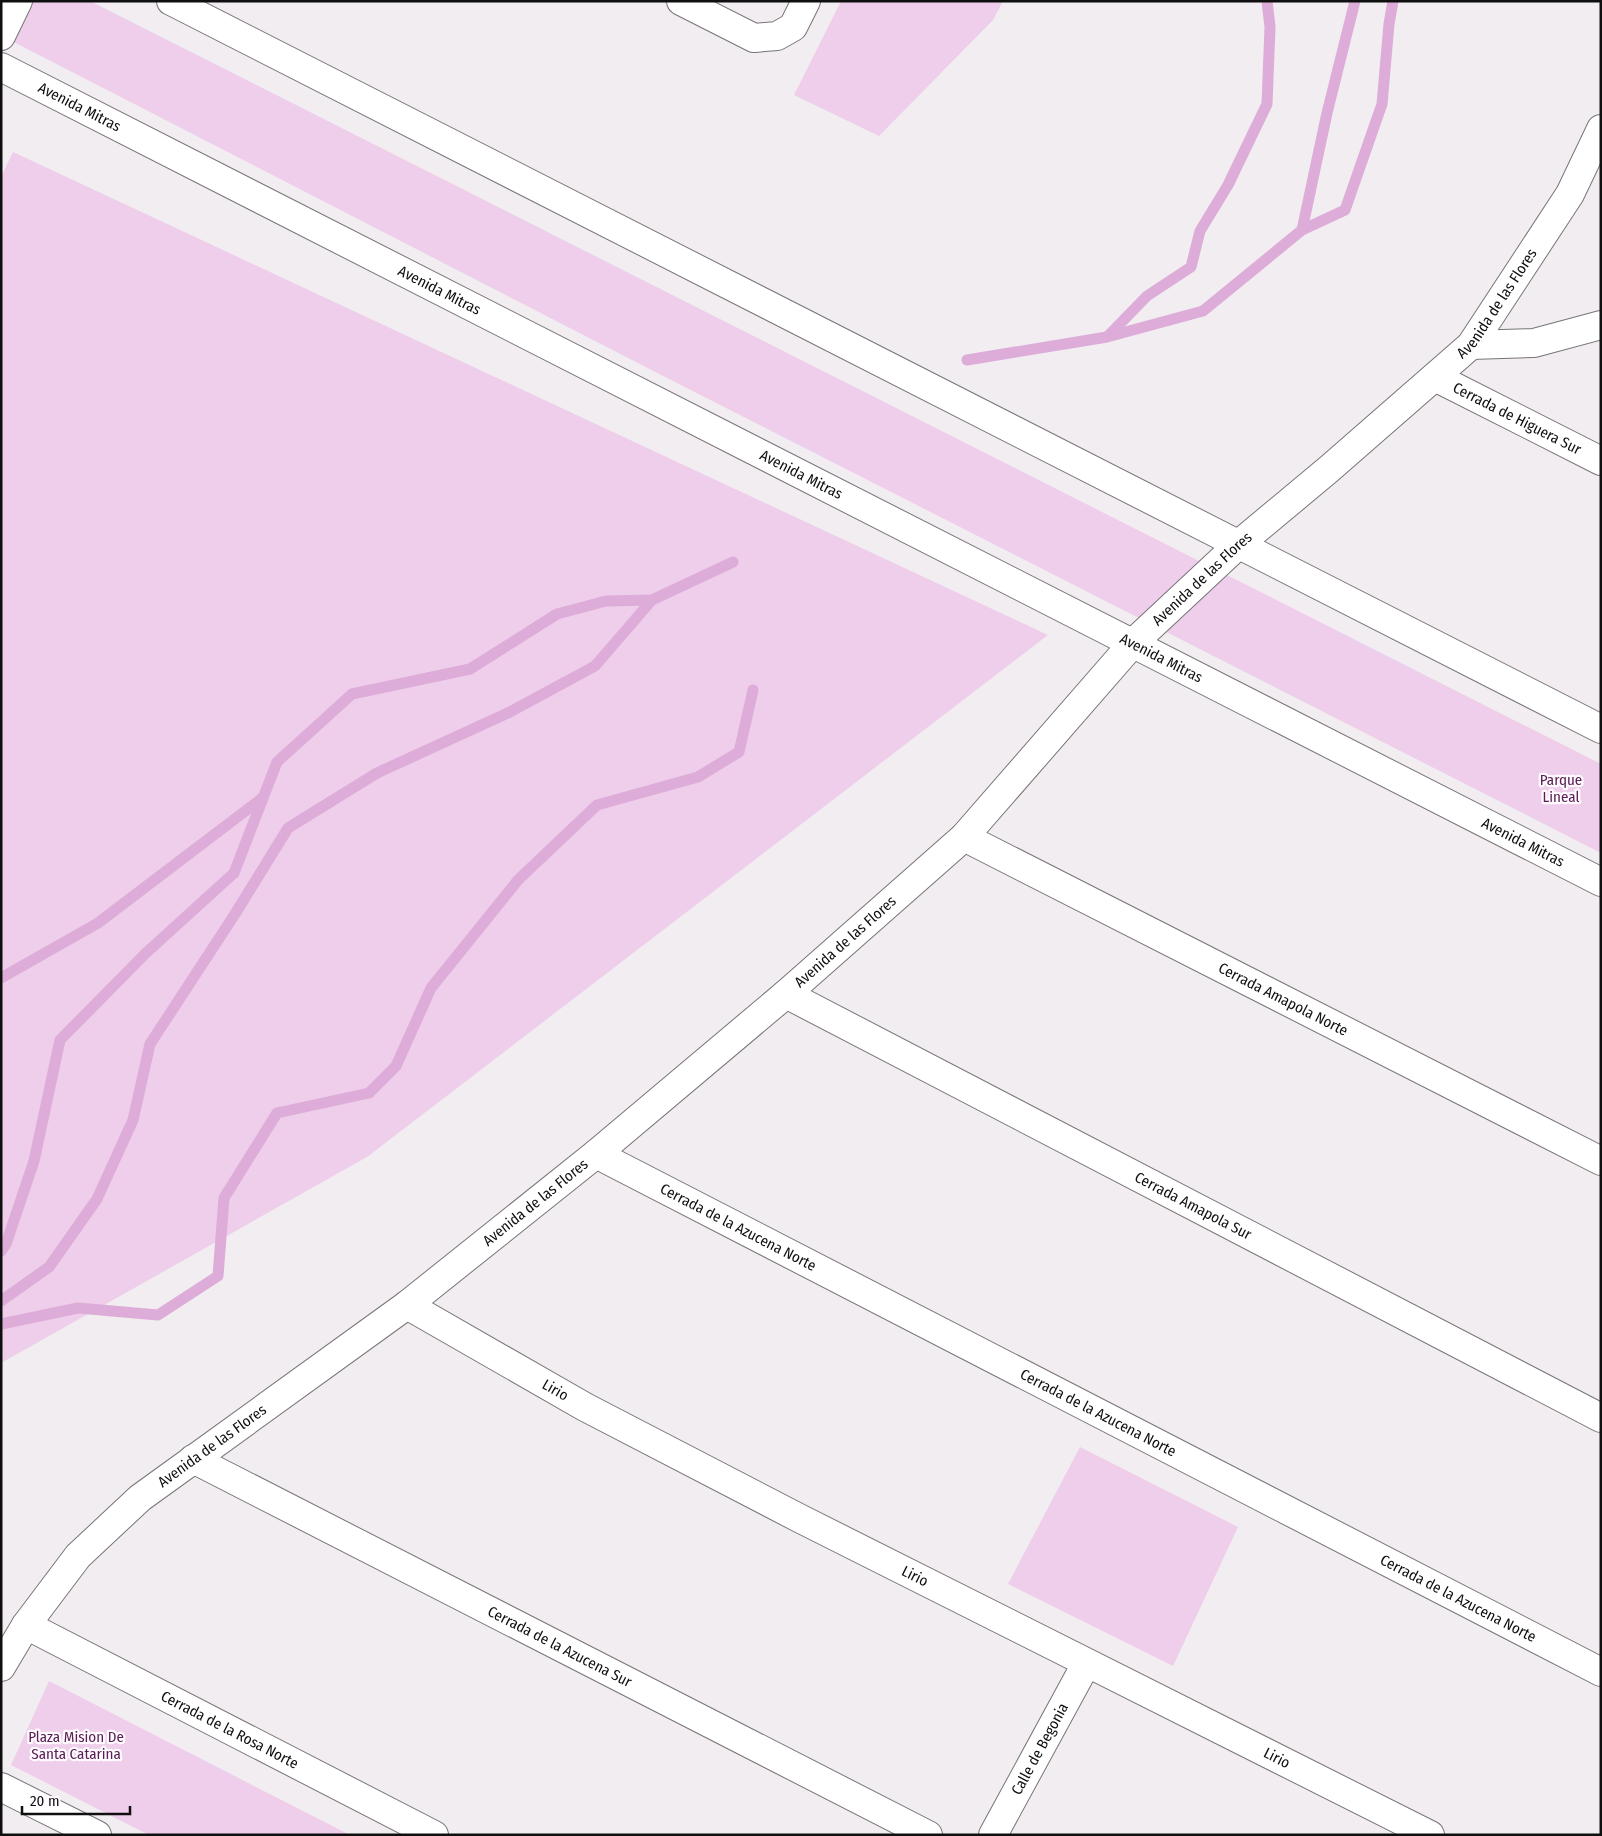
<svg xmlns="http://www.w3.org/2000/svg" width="1602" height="1836" viewBox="0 0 1602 1836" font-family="'Fira Sans Condensed',sans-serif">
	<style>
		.green { fill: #eeceea }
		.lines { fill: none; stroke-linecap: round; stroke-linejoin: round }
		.stream { stroke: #ddacd8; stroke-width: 11 }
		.street-casing { stroke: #787478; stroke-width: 30 }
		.secondary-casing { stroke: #787478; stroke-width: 30 }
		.street { stroke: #fff; stroke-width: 28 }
		.secondary { stroke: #fff; stroke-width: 28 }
		.labels { text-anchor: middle; stroke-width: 4.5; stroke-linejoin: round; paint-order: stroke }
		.street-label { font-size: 15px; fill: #100f10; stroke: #fffafe }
		.park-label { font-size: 15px; fill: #592056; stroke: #fffafe }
	</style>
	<rect width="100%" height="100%" fill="#f1edf1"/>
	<g class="green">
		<polygon points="19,1 90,1 1601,764 1601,853 671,380 2,36"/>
		<polygon points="841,1 1003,1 993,20 879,136 794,95"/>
		<polygon points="13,152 1048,635 367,1157 1,1363 1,177"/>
		<polygon points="1080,1447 1238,1527 1173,1666 1008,1584"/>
		<polygon points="49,1681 350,1835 149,1835 11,1765"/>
	</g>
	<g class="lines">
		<g class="stream">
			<polyline points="1302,230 1345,210 1382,104 1389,24 1393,1"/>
			<polyline points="1108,336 1147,296 1191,267 1200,231 1228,185 1267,104 1270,27 1267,1"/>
			<polyline points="967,360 1107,337 1203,311 1302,230 1327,113 1355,1"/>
			<polyline points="1,978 98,923 261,799"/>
			<polyline points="1,1251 6,1244 34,1161 60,1040 146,953 234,873 277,762 352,694 470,669 557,614 606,601 652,600 733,562"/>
			<polyline points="1,1301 49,1267 97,1199 133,1120 150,1044 235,914 288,828 377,773 510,712 595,666 652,600"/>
			<polyline points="1,1324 78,1308 158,1315 218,1276 224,1198 277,1113 369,1093 396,1066 431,988 518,880 597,805 698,777 739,752 753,690"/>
		</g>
		<defs>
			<g id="street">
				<polyline points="681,1 754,38 777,36 793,27 806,1"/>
				<polyline points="1471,345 1534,343 1601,325"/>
				<path id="s1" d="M1435,377L1601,461"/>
				<path id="s2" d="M964,837L1601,1161"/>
				<path id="s3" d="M786,994L1601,1418"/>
				<path id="s4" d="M596,1154L1601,1672"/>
				<path id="s5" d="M407,1305L585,1407L799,1518L1430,1835"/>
				<path id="s6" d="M193,1459L928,1835"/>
				<path id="s7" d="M26,1625L434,1835"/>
				<path id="s8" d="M1,1667L26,1625L78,1556L140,1498L407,1305L596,1154L786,994L964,837L1133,643L1239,544L1329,469L1471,345L1570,194L1601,129"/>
				<polyline points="1,1787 97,1835"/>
				<path id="s9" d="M993,1835L1086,1664"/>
			</g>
			<g id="secondary">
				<polyline points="171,1 1601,729"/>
				<polyline points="1,36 18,1"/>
				<path id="s10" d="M1,67L1601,882"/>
			</g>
		</defs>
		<use href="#street" class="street-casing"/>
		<use href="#secondary" class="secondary-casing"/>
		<use href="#street" class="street"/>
		<use href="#secondary" class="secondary"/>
	</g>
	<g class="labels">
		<g class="street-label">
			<text dy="5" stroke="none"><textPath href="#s10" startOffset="88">Avenida Mitras</textPath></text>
			<text dy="5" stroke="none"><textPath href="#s10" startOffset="492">Avenida Mitras</textPath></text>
			<text dy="5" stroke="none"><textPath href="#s8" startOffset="2034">Avenida de las Flores</textPath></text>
			<text dy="5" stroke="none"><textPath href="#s1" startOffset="92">Cerrada de Higuera Sur</textPath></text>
			<text dy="5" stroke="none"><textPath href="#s10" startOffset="898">Avenida Mitras</textPath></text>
			<text dy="5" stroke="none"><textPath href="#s8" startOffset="1629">Avenida de las Flores</textPath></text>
			<text dy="5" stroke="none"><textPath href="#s10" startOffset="1302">Avenida Mitras</textPath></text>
			<text dy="5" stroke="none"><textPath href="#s10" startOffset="1708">Avenida Mitras</textPath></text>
			<text dy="5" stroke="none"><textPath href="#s8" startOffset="1119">Avenida de las Flores</textPath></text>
			<text dy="5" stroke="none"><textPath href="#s2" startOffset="358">Cerrada Amapola Norte</textPath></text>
			<text dy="5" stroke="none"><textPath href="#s8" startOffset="714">Avenida de las Flores</textPath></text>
			<text dy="5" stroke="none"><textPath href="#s3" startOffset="459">Cerrada Amapola Sur</textPath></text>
			<text dy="5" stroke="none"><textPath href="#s4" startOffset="160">Cerrada de la Azucena Norte</textPath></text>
			<text dy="5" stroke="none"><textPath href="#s5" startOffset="171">Lirio</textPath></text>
			<text dy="5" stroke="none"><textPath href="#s4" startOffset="565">Cerrada de la Azucena Norte</textPath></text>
			<text dy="5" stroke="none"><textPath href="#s8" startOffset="309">Avenida de las Flores</textPath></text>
			<text dy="5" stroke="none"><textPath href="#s5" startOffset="576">Lirio</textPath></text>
			<text dy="5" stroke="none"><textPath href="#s4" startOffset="970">Cerrada de la Azucena Norte</textPath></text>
			<text dy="5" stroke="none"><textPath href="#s6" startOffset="412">Cerrada de la Azucena Sur</textPath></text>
			<text dy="5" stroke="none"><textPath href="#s7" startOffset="229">Cerrada de la Rosa Norte</textPath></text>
			<text dy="5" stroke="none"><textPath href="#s9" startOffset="98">Calle de Begonia</textPath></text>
			<text dy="5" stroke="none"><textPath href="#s5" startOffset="981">Lirio</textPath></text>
		</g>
		<g class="park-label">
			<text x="1561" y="785">Parque<tspan x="1561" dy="17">Lineal</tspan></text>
			<text x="76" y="1742">Plaza Mision De<tspan x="76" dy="17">Santa Catarina</tspan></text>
		</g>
	</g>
	<rect width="1602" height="1836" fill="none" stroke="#100f10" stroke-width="5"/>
	<path d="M22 1806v8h108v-8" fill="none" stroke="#100f10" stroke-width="2.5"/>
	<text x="30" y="1806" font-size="15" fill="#100f10" stroke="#fffafe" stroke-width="4" paint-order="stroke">20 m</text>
</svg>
